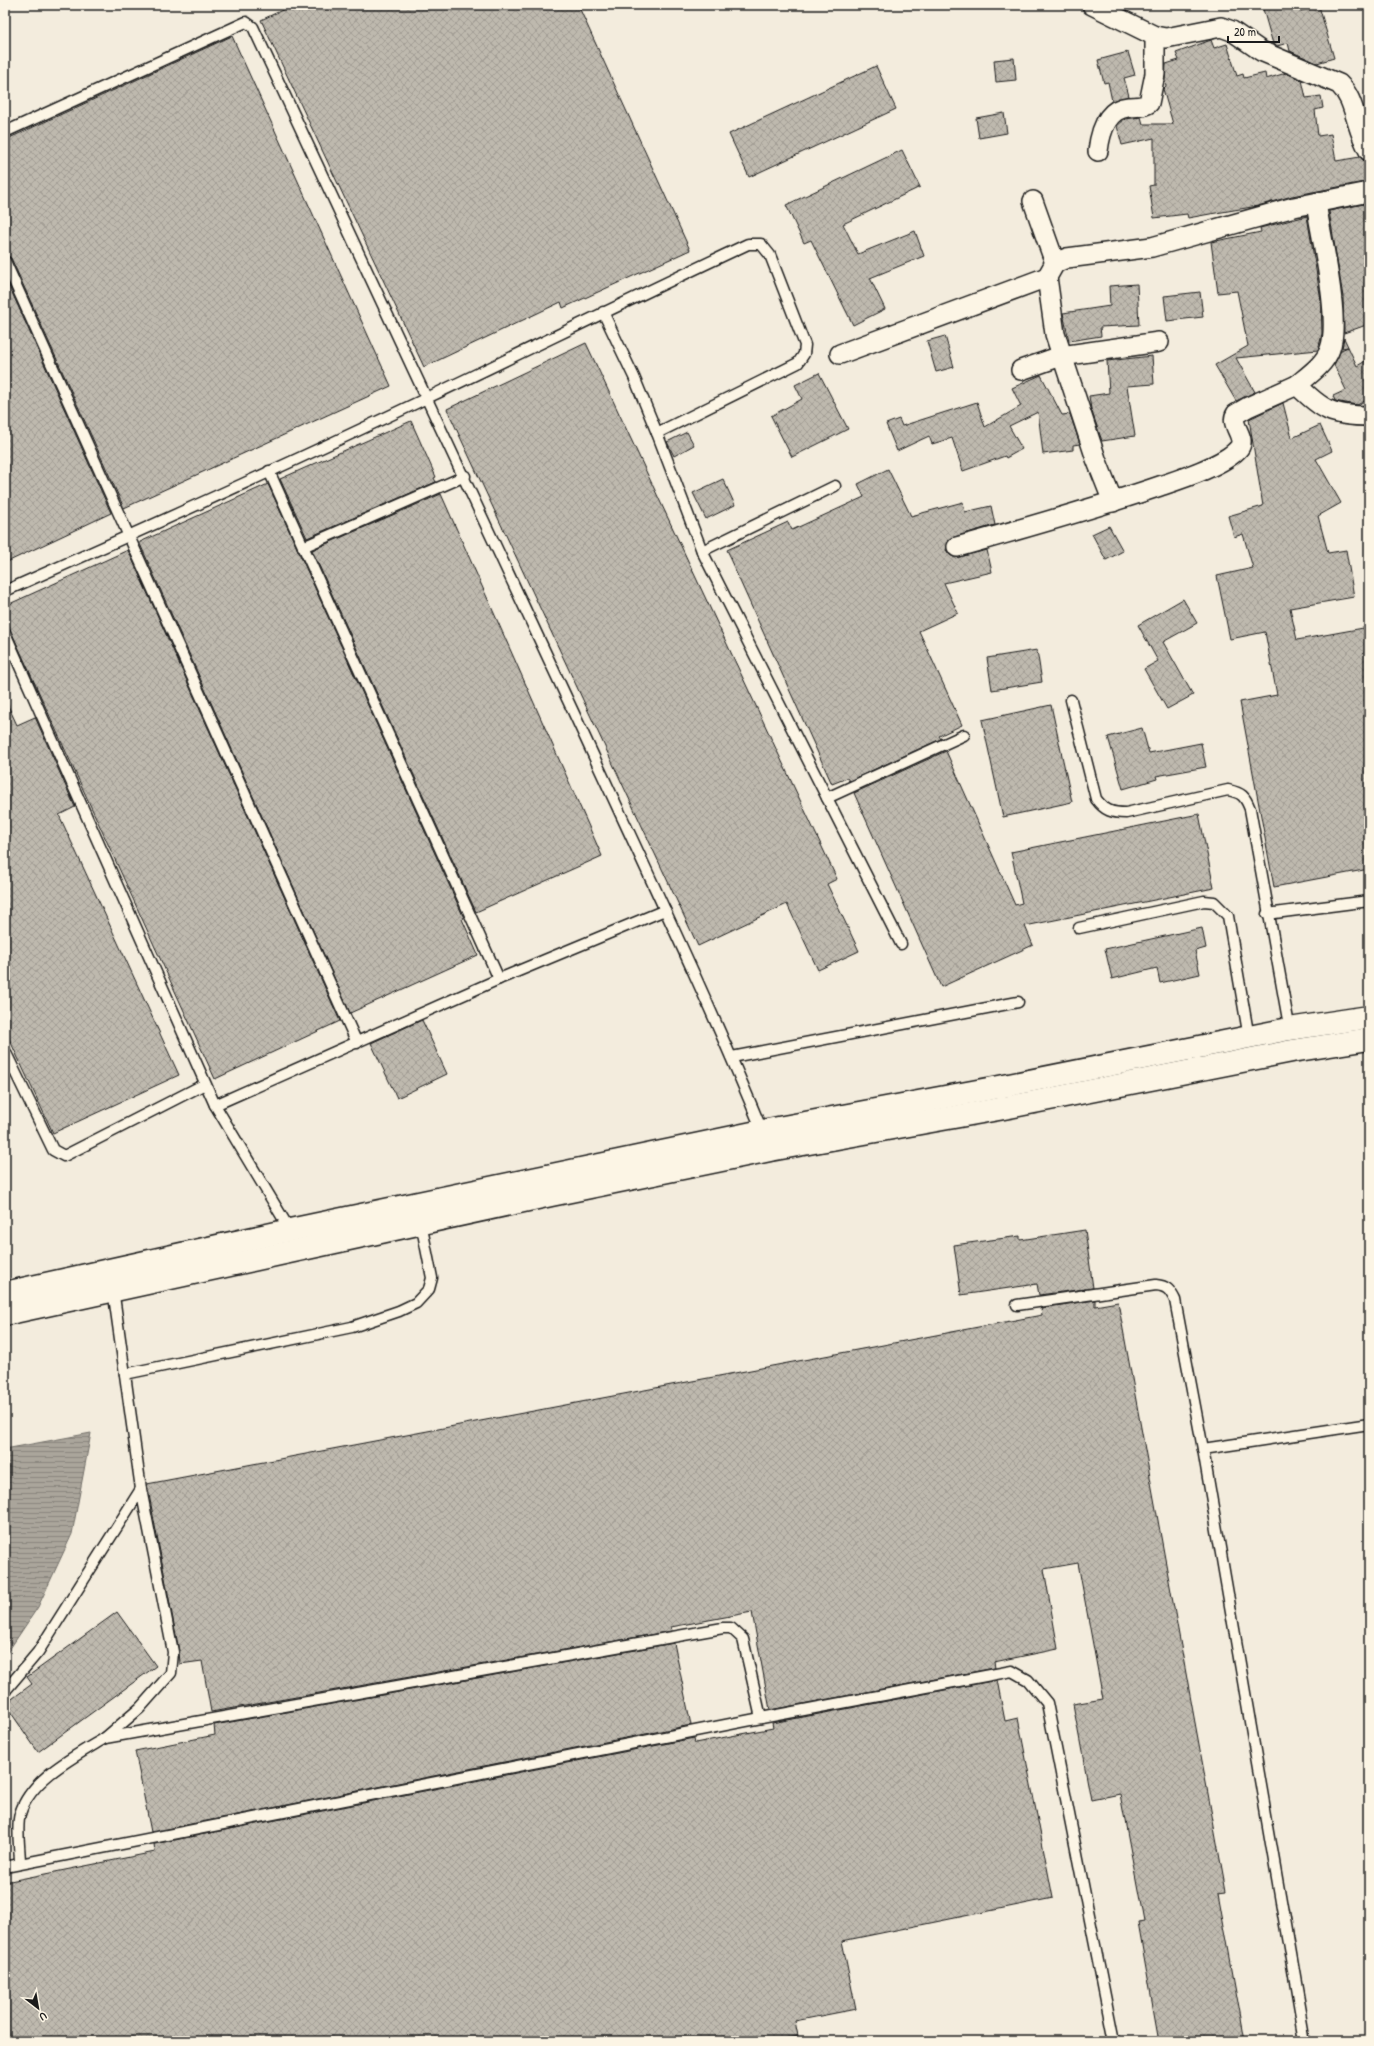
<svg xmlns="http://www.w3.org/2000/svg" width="1374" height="2046" viewBox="0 0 1374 2046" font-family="'Patrick Hand',sans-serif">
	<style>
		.water { fill: url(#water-rules); stroke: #716e68 }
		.building { fill: url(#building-cross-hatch); stroke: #1c1c1c }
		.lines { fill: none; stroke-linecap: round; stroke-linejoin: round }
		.service-casing { stroke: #1c1c1c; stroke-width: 13 }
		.minor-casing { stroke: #1c1c1c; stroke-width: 22 }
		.tertiary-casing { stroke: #1c1c1c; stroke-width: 25 }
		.service { stroke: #fcf5e5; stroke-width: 10 }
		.minor { stroke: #fcf5e5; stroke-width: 19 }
		.tertiary { stroke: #fcf5e5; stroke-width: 22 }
	</style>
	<defs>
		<pattern id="water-rules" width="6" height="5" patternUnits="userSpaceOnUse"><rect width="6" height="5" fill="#aaa59b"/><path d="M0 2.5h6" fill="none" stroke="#8a867e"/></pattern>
		<pattern id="building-cross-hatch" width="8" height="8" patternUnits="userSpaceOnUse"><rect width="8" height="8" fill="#beb9ae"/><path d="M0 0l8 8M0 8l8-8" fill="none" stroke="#a39e95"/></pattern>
	</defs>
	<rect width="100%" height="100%" fill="#f3ecdd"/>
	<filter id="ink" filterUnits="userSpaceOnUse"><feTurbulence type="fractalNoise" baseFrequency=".025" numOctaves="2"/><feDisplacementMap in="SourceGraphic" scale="8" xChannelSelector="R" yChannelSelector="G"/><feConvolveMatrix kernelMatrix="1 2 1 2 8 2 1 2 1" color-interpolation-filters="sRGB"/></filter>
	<g filter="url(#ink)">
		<polygon class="water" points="91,1433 72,1534 38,1607 5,1656 5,1449"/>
		<g class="building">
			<polygon points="293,5 578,5 690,250 563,308 561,302 424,367 261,20"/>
			<polygon points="1279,5 1299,5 1301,11 1319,6 1334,58 1317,63 1290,51 1288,43 1277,46 1273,44 1263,9"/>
			<polygon points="232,36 391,386 124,508 11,258 5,255 5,140"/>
			<polygon points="1211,40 1214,48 1227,44 1237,76 1243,74 1244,78 1265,73 1266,79 1286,73 1302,80 1306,98 1321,96 1323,108 1315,110 1318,136 1331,134 1336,161 1360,157 1366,161 1369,181 1292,196 1258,206 1210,214 1188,218 1187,214 1154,218 1149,186 1154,185 1154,138 1122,145 1117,126 1125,119 1141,117 1143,124 1173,124 1163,89 1166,86 1165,81 1166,64 1179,60 1176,53"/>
			<polygon points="1128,52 1135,75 1124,78 1129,96 1112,101 1108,82 1104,83 1098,60"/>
			<polygon points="1014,58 1016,80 996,82 994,60"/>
			<polygon points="876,66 896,109 749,177 729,134"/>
			<polygon points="1004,113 1007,133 979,138 976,118"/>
			<polygon points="902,150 920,187 843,224 858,254 915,231 924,256 870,278 885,309 853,325 811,240 804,243 786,205"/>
			<polygon points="1369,203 1369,324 1344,333 1343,297 1329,211"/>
			<polygon points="1307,216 1321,300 1322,334 1318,350 1236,358 1255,392 1236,401 1215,365 1248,346 1237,291 1218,293 1211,242 1261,232 1260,228"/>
			<polygon points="5,277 111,513 5,563"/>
			<polygon points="1137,284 1139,325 1100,327 1101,336 1069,341 1063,313 1110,306 1109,286"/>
			<polygon points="1200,292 1203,317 1167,321 1164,296"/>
			<polygon points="945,336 954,367 936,372 927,341"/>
			<polygon points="1344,338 1357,366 1369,359 1369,399 1357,405 1340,402 1335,401 1333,396 1346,390 1334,365 1341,350 1348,347 1342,348"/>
			<polygon points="586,343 837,879 827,884 859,951 818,970 787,904 698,946 447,409"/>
			<polygon points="1152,356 1154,384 1127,386 1135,436 1102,441 1091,409 1089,396 1109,393 1107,361"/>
			<polygon points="819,373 848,429 792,457 771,416 802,399 795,385"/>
			<polygon points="1041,375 1062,415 1070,414 1080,444 1073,445 1073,450 1043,454 1038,412 1009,426 1022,449 1006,458 1005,456 963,471 952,438 932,444 929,436 897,451 886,424 899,419 902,426 977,402 985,427 1021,406 1012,388"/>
			<polygon points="1283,403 1292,438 1320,425 1332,451 1316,459 1341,503 1318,516 1328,553 1346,550 1354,597 1290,608 1297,640 1369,627 1369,869 1274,887 1240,702 1277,695 1265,632 1230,639 1217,576 1253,568 1243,534 1234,537 1228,516 1263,506 1249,419"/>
			<polygon points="411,421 436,477 434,478 436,482 307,538 280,479"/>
			<polygon points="687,432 694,445 674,456 667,442"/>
			<polygon points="888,469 911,516 963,502 965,512 991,506 995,525 954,537 949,540 946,550 950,555 955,558 987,550 992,572 944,583 958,613 919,631 962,725 939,736 941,739 849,781 847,778 832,784 730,559 731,558 727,550 788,522 792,530 864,497 858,484"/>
			<polygon points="723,479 735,505 706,519 693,493"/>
			<polygon points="268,484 464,918 462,919 478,955 350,1013 140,544 140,542"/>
			<polygon points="441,494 602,856 476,912 312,550"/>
			<polygon points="1109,526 1123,551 1106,560 1092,534"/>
			<polygon points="128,550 340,1021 215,1079 5,618 5,606"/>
			<polygon points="1183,599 1197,623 1163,642 1193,695 1167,709 1144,669 1158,661 1138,625"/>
			<polygon points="1037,650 1042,682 992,690 987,658"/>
			<polygon points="5,699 17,725 35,717 75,807 59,815 179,1075 53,1133 5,1030"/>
			<polygon points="1051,705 1072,802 1003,817 982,720"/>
			<polygon points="1142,728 1149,753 1201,743 1206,767 1156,776 1157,779 1123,789 1108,737"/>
			<polygon points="946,751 1015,905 1022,903 1011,852 1199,814 1214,888 1025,926 1033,945 941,987 854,793"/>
			<polygon points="1202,928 1206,948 1195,951 1200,974 1160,983 1157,968 1112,979 1105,949"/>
			<polygon points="422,1020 447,1074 397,1098 371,1043"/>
			<polygon points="1085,1230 1093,1288 1039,1295 1037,1284 961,1295 954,1245 1020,1236 1020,1240"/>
			<polygon points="1095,1300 1095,1306 1118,1302 1226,1892 1218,1893 1245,2041 1159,2041 1138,1923 1144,1922 1120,1794 1091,1800 1073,1704 1103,1699 1078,1563 1044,1569 1058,1649 994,1662 995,1668 770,1710 752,1612 671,1627 672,1631 211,1712 202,1661 180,1664 179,1651 147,1484 1042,1315 1041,1308"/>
			<polygon points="117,1612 156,1666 38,1752 5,1704 32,1684 27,1677"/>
			<polygon points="674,1643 691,1725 151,1832 135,1751 215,1735 214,1725"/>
			<polygon points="997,1680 1005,1721 1018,1718 1053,1898 842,1941 856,2009 795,2021 798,2036 772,2041 5,2041 5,1882 155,1852 154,1844 694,1738 695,1743 773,1728 772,1723"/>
		</g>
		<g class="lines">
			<defs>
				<g id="service">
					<path d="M5,132L246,22L253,27C362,257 470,488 577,720C640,857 706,994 763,1133"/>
					<polyline points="5,261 357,1043"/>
					<polyline points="657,433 702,551 901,944"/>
					<polyline points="269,471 499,979"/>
					<polyline points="303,547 465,476"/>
					<polyline points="702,551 835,486"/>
					<path d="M5,591C147,528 289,464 429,397C536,346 641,294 748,244H761L770,255L805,345L804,354L798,363L657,433L634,377L603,312"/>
					<polyline points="5,633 215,1105 499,979 665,910"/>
					<path d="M1071,700L1096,799C1105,811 1112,813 1126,813L1228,790C1242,793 1245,796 1250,809L1290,1031"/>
					<polyline points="827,798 964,735"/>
					<polyline points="1267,914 1369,901"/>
					<polyline points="1079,928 1204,901 1214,902 1228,916 1249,1038"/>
					<polyline points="5,1051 53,1150 64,1156 205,1084"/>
					<polyline points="732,1057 1018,1002"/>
					<polyline points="215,1105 290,1230"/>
					<path d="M1017,1305L1156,1285C1167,1286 1170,1290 1175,1300L1203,1449"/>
					<polyline points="125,1374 352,1327 399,1311 416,1303 429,1289 432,1278 421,1223"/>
					<polyline points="5,1691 38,1652 141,1489"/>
					<polyline points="105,1738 140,1708 171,1673 173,1652 141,1489 113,1289"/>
					<path d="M20,1863C20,1850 16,1827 20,1814C30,1779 75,1756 105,1738L723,1628H731L743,1639L761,1718"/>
					<polyline points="5,1867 761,1718 1012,1671 1028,1680 1047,1703 1114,2041"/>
					<polyline points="1305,2041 1203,1449 1369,1424"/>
				</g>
				<g id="minor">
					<path d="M1092,5L1155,36L1166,38L1221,27L1232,31L1261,51L1339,84C1351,96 1353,109 1358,124C1361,134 1365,143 1369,151"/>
					<path d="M1098,151C1100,134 1106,109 1128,107C1135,106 1142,108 1149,103L1155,74V36"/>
					<polyline points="1033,201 1055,263"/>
					<polyline points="840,354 1047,277"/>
					<polyline points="1021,370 1061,356 1159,342"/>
					<path d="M1297,385C1309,375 1325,364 1330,349C1341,319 1321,237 1316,203"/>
					<polyline points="1113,502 1096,459 1055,334 1047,277 1055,263 1067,258 1152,247 1294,207 1369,192"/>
					<path d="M957,547C1025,528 1093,509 1160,486C1181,479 1225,465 1239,448C1247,437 1229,425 1236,414L1248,407L1297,385C1322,410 1332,416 1369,416"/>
				</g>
				<g id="tertiary">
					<polyline points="5,1293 290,1230 762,1131 999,1087 1289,1029 1369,1017"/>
					<polyline points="5,1314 551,1195 770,1150 1004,1108 1292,1051 1369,1039"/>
				</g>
			</defs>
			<use href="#service" class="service-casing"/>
			<use href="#minor" class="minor-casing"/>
			<use href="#tertiary" class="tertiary-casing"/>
			<use href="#service" class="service"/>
			<use href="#minor" class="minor"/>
			<use href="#tertiary" class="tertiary"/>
		</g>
	</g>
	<rect width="1374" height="2046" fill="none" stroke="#fcf5e5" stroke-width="20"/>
	<rect x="10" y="10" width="1354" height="2026" fill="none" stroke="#1c1c1c" stroke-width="1.5" filter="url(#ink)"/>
	<g transform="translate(38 2008) rotate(149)" stroke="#fcf5e5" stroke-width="3" paint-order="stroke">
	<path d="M0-3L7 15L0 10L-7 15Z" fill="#1c1c1c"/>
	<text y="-6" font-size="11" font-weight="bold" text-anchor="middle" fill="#1c1c1c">U</text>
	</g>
	<path d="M1228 36v6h51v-6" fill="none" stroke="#1c1c1c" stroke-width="2"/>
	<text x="1234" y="36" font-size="12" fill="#1c1c1c" stroke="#fcf5e5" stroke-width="3" paint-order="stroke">20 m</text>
</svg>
